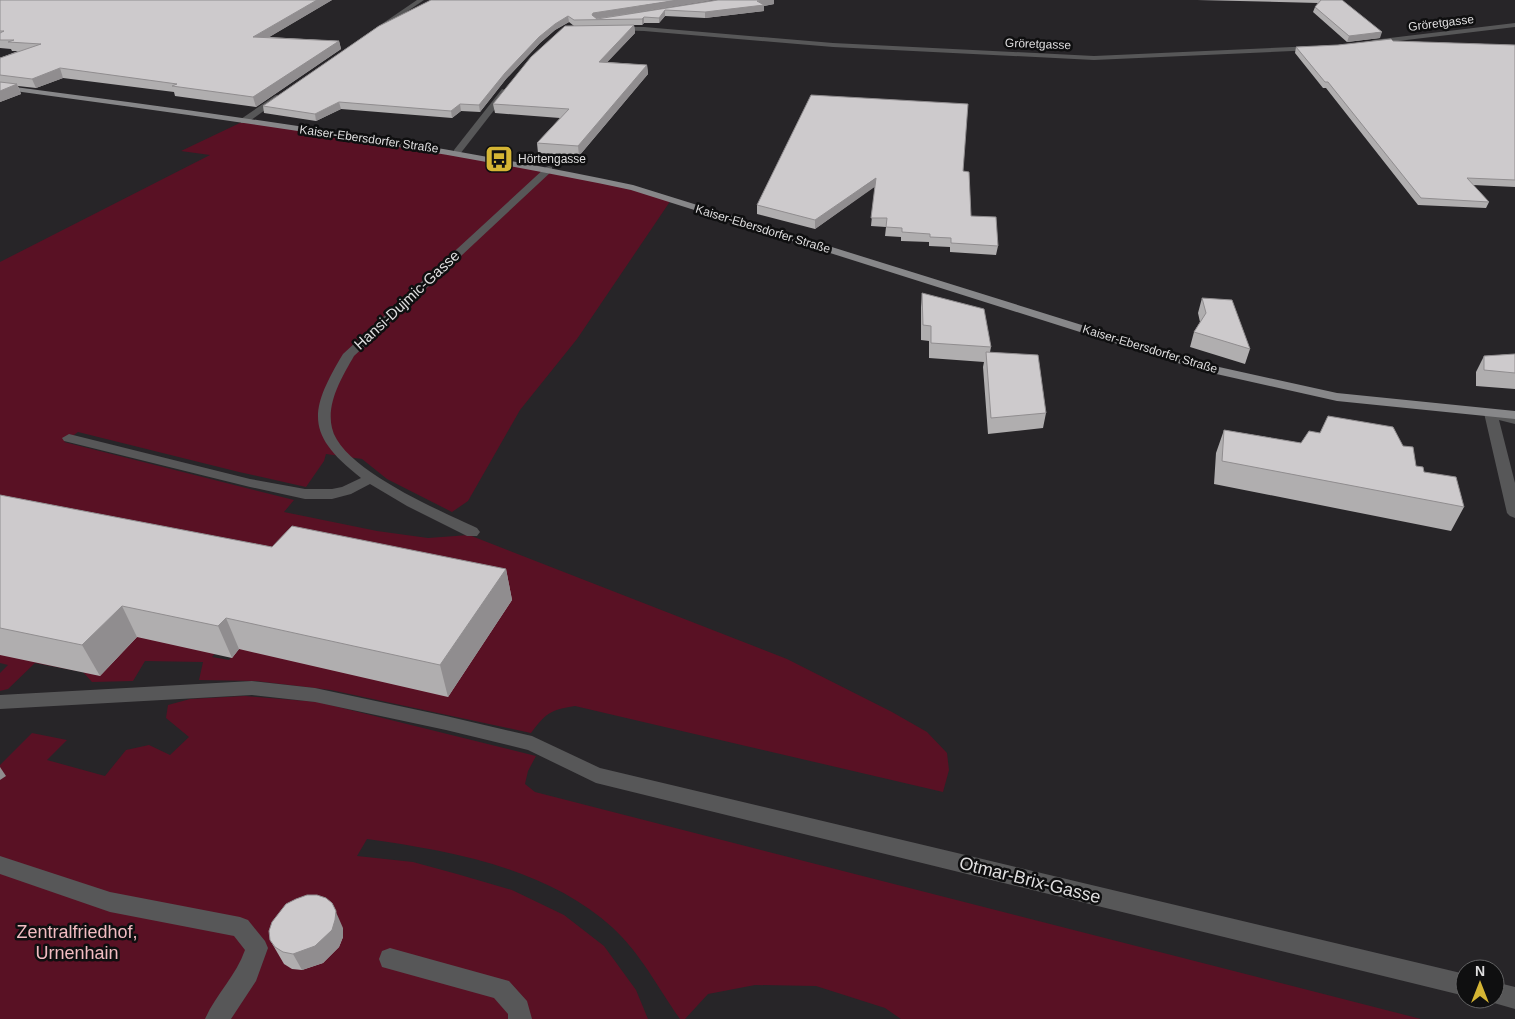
<svg xmlns="http://www.w3.org/2000/svg" width="1515" height="1019" viewBox="0 0 1515 1019" font-family="Helvetica,sans-serif">
	<style>
		.green { fill: #591124; fill-rule: evenodd }
		.lines { fill: none; stroke-linecap: round; stroke-linejoin: round }
		.minor { fill: #575758; fill-rule: evenodd }
		.major { fill: #878789; fill-rule: evenodd }
		.wall { fill: #b0aeaf }
		.shaded-wall { fill: #908d8f }
		.building { fill: #cdcacc; stroke: #908d8f }
		.labels { text-anchor: middle; stroke-width: 5; stroke-linejoin: round; paint-order: stroke }
		.far-street-label { font-size: 12px; fill: #dfdedf; stroke: #0f0f10 }
		.far-poi-label { font-size: 12px; fill: #dfdedf; stroke: #0f0f10; text-anchor: start }
		.street-label { font-size: 15px; fill: #dfdedf; stroke: #0f0f10 }
		.near-street-label { font-size: 18px; fill: #dfdedf; stroke: #0f0f10 }
		.near-park-label { font-size: 18px; fill: #f2bcc2; stroke: #0f0f10 }
	</style>
	<rect width="100%" height="100%" fill="#272528"/>
	<g class="green">
		<path d="M244,121L499,159L549,169L671,200L577,339L520,410L468,501L452,512L387,479L362,459L326,454L324,461L306,487L239,472L78,432L64,442L294,500L284,512L377,531L428,538L469,535L787,659L892,712L927,732L947,753L949,770L943,792L575,706C550,710 546,713 531,733L331,690L256,681L199,680L203,662L145,661L133,681L92,682L83,672L35,663L8,689L0,691V673L8,665L0,663V262L210,155L181,151ZM302,557L239,649L229,660L212,657Z"/>
		<path d="M245,696L318,702L536,756L528,771L525,784L535,792L1421,1019H901L885,1008L816,986L755,985L708,994L685,1019H680C658,988 641,954 613,928C547,868 452,851 367,839L357,856L413,862L457,874L512,890L564,915L604,946L636,990L648,1019H0V765L32,733L67,740L47,760L105,776L126,750L149,745L170,755L189,737L166,718L168,705L190,699Z"/>
	</g>
	<g class="lines">
		<g class="minor">
			<polygon points="417,0 424,0 374,34 370,34 370,32"/>
			<polygon points="1515,23 1515,27 1373,44 1369,42 1373,40"/>
			<polygon points="614,27 644,27 833,43 1094,56 1315,46 1319,48 1315,50 1094,60 833,47 644,31 612,30 612,28"/>
			<polygon points="502,89 509,91 460,154 454,154 454,150"/>
			<polygon points="276,95 283,97 247,123 241,123 241,119"/>
			<path d="M549,166L552,167V171L354,356C342,377 326,403 332,428C341,469 441,511 477,528L480,532L477,536H467L407,506L370,484L351,494L332,499H305L250,487L64,441L62,438L69,434L250,479L305,489H332L342,487L361,478C306,435 308,412 343,354L546,167Z"/>
			<polygon points="1491,409 1515,416 1515,424 1499,420 1515,483 1515,518 1510,516 1507,513 1484,413"/>
			<polygon points="252,681 315,688 446,716 532,736 600,768 1465,974 1465,996 596,783 528,750 446,730 315,702 252,695 0,709 0,695"/>
			<path d="M0,856L110,892L240,917L248,920L265,941L268,948L256,981L231,1019H205C216,994 236,976 245,950L234,936L110,912L0,874Z"/>
			<polygon points="390,948 509,981 527,1001 532,1019 508,1019 508,1014 494,998 382,967 379,959 382,951"/>
			<polygon points="1495,982 1515,987 1515,1009 1487,1001 1486,999 1495,999"/>
		</g>
		<path class="major" d="M0,85C212,113 424,141 633,185L1210,365L1337,393L1515,411V419L1337,401L1203,371L631,190C422,146 211,118 0,89Z"/>
	</g>
	<g class="wall">
		<polygon points="0,0 332,0 269,37 339,41 341,49 256,107 175,96 174,92 63,78 36,88 18,86 21,94 0,102 0,58 18,51 12,51 11,49 0,48"/>
		<polygon points="714,0 596,19 718,0 774,0 774,4 764,6 764,11 705,18 665,16 659,23 644,23 642,25 634,25 635,33 607,62 647,65 648,74 579,156 538,153 537,143 560,118 495,113 493,104 574,26 569,22 555,30 540,43 506,79 480,112 461,111 452,118 341,109 316,121 264,113 263,106 379,26"/>
		<polygon points="1197,0 1342,0 1380,38 1347,42 1313,12 1315,7 1318,3"/>
		<polygon points="1393,41 1515,45 1515,187 1473,185 1489,202 1486,208 1418,205 1326,88 1323,88 1295,53 1296,47 1338,45"/>
		<polygon points="963,171 971,216 998,246 996,255 950,252 950,247 929,246 929,242 901,241 901,237 885,236 886,227 871,226 875,186 815,229 757,214 757,205"/>
		<polygon points="922,293 991,347 990,352 1046,413 1043,428 988,434 983,367 984,362 929,358 929,341 921,340 921,307"/>
		<polygon points="1202,298 1250,349 1245,364 1190,347 1194,332 1200,322 1198,313"/>
		<polygon points="1515,354 1515,389 1476,386 1476,372 1484,356"/>
		<polygon points="1224,430 1301,443 1320,433 1416,466 1464,507 1451,531 1214,484 1216,453"/>
		<polygon points="0,495 272,547 506,569 512,600 448,697 239,649 232,658 137,637 100,676 0,655"/>
		<polygon points="343,928 343,937 339,947 323,963 302,970 292,969 284,964 270,940"/>
	</g>
	<g class="shaded-wall">
		<polygon points="317,0 332,0 256,45 253,37"/>
		<polygon points="678,0 714,0 594,19 592,15 593,13"/>
		<polygon points="764,0 774,0 774,4 764,6 764,11 705,18 705,12"/>
		<polygon points="665,10 665,16 659,23 659,18"/>
		<polygon points="568,16 569,22 555,30 540,43 506,79 480,112 479,105 505,73 539,37 555,24"/>
		<polygon points="644,17 644,23 642,25 642,19"/>
		<polygon points="634,25 635,33 600,70 599,62"/>
		<polygon points="1382,32 1380,38 1347,42 1349,36"/>
		<polygon points="339,41 341,49 256,107 253,97"/>
		<polygon points="647,65 648,74 579,156 578,146"/>
		<polygon points="60,68 63,78 36,88 32,79"/>
		<polygon points="17,84 21,94 0,102 0,91"/>
		<polygon points="339,102 341,109 316,121 315,114"/>
		<polygon points="460,104 461,111 452,118 451,111"/>
		<polygon points="876,178 876,186 815,229 815,220"/>
		<polygon points="506,569 512,600 448,697 440,665"/>
		<polygon points="122,606 137,637 100,676 82,645"/>
		<polygon points="226,618 239,649 232,658 218,626"/>
		<polygon points="0,767 6,776 0,780"/>
		<polygon points="332,903 343,928 343,937 339,947 323,963 302,970 293,954"/>
	</g>
	<g class="building">
		<polygon points="0,0 317,0 253,37 339,41 253,97 172,86 177,84 60,68 32,79 0,75 0,58 41,44 8,42 14,40 0,40 0,33 4,31 0,31"/>
		<polygon points="431,0 678,0 593,13 592,15 597,19 718,0 764,0 757,1 764,5 705,12 665,10 659,18 644,17 642,19 574,20 568,16 555,24 539,37 505,73 479,105 460,104 451,111 339,102 315,114 263,106 379,26"/>
		<polygon points="1321,0 1342,0 1382,32 1349,36 1315,7"/>
		<polygon points="634,25 599,62 647,65 578,146 537,143 569,109 493,104 531,57 565,26"/>
		<polygon points="1391,39 1393,41 1515,45 1515,180 1467,178 1489,202 1421,198 1328,82 1325,82 1296,47 1338,45"/>
		<polygon points="0,82 17,84 0,91"/>
		<polygon points="811,95 968,104 963,171 969,172 971,216 996,217 998,246 951,243 951,238 930,237 930,234 902,232 902,228 886,227 887,218 871,218 876,178 815,220 757,205"/>
		<polygon points="922,293 984,309 991,347 931,343 931,326 923,325"/>
		<polygon points="1202,298 1232,300 1250,349 1194,332 1206,313"/>
		<polygon points="986,352 1038,355 1046,413 991,418"/>
		<polygon points="1515,354 1515,373 1484,370 1484,356"/>
		<polygon points="1328,416 1393,427 1403,446 1413,447 1416,466 1423,467 1424,472 1456,477 1464,507 1222,461 1224,430 1301,443 1309,431 1320,433"/>
		<polygon points="0,495 272,547 292,526 506,569 440,665 226,618 218,626 122,606 82,645 0,628"/>
		<polygon points="307,895 317,895 326,898 332,903 336,911 335,920 332,930 315,946 293,954 283,952 275,947 270,940 269,931 272,922 286,904 296,899"/>
	</g>
	<defs>
		<symbol id="bus-square" viewBox="-11 -11 22 22"><rect x="-9" y="-9" width="18" height="18" rx="4" fill="#d5b534" stroke="#0f0f10"/><path d="M-5-6H5V4H4V6H2V4H-2V6H-4V4H-5ZM-3.5-4V0h7V-4ZM-3.5 1.2v1.5H-2V1.2ZM2 1.2v1.5H3.5V1.2Z" fill="#111"/></symbol>
	</defs>
	<g fill-rule="evenodd">
		<use href="#bus-square" x="483" y="143" width="32" height="32"/>
	</g>
	<g class="labels">
		<g class="far-street-label">
			<text transform="translate(1441 23) rotate(-7)" y="4">Gröretgasse</text>
			<text transform="translate(1038 44) rotate(2)" y="4">Gröretgasse</text>
			<text transform="translate(369 139) rotate(8)" y="4">Kaiser-Ebersdorfer Straße</text>
			<text transform="translate(763 229) rotate(17)" y="4">Kaiser-Ebersdorfer Straße</text>
			<text transform="translate(1150 349) rotate(17)" y="4">Kaiser-Ebersdorfer Straße</text>
		</g>
		<g class="far-poi-label">
			<text x="518" y="163">Hörtengasse</text>
		</g>
		<g class="street-label">
			<text transform="translate(407 300) rotate(-43)" y="5">Hansi-Dujmic-Gasse</text>
		</g>
		<g class="near-street-label">
			<text transform="translate(1030 880) rotate(14)" y="6">Otmar-Brix-Gasse</text>
		</g>
		<g class="near-park-label">
			<text x="77" y="938">Zentralfriedhof,<tspan x="77" dy="21">Urnenhain</tspan></text>
		</g>
	</g>
	<g transform="translate(1480 984)"><circle r="24" fill="#0f0f10" stroke="#626263"/>
	<path d="M0-4L9 19L0 12L-9 19Z" fill="#d5b534"/>
	<text y="-8" font-size="14" font-weight="bold" text-anchor="middle" fill="#dfdedf">N</text>
	</g>
</svg>
